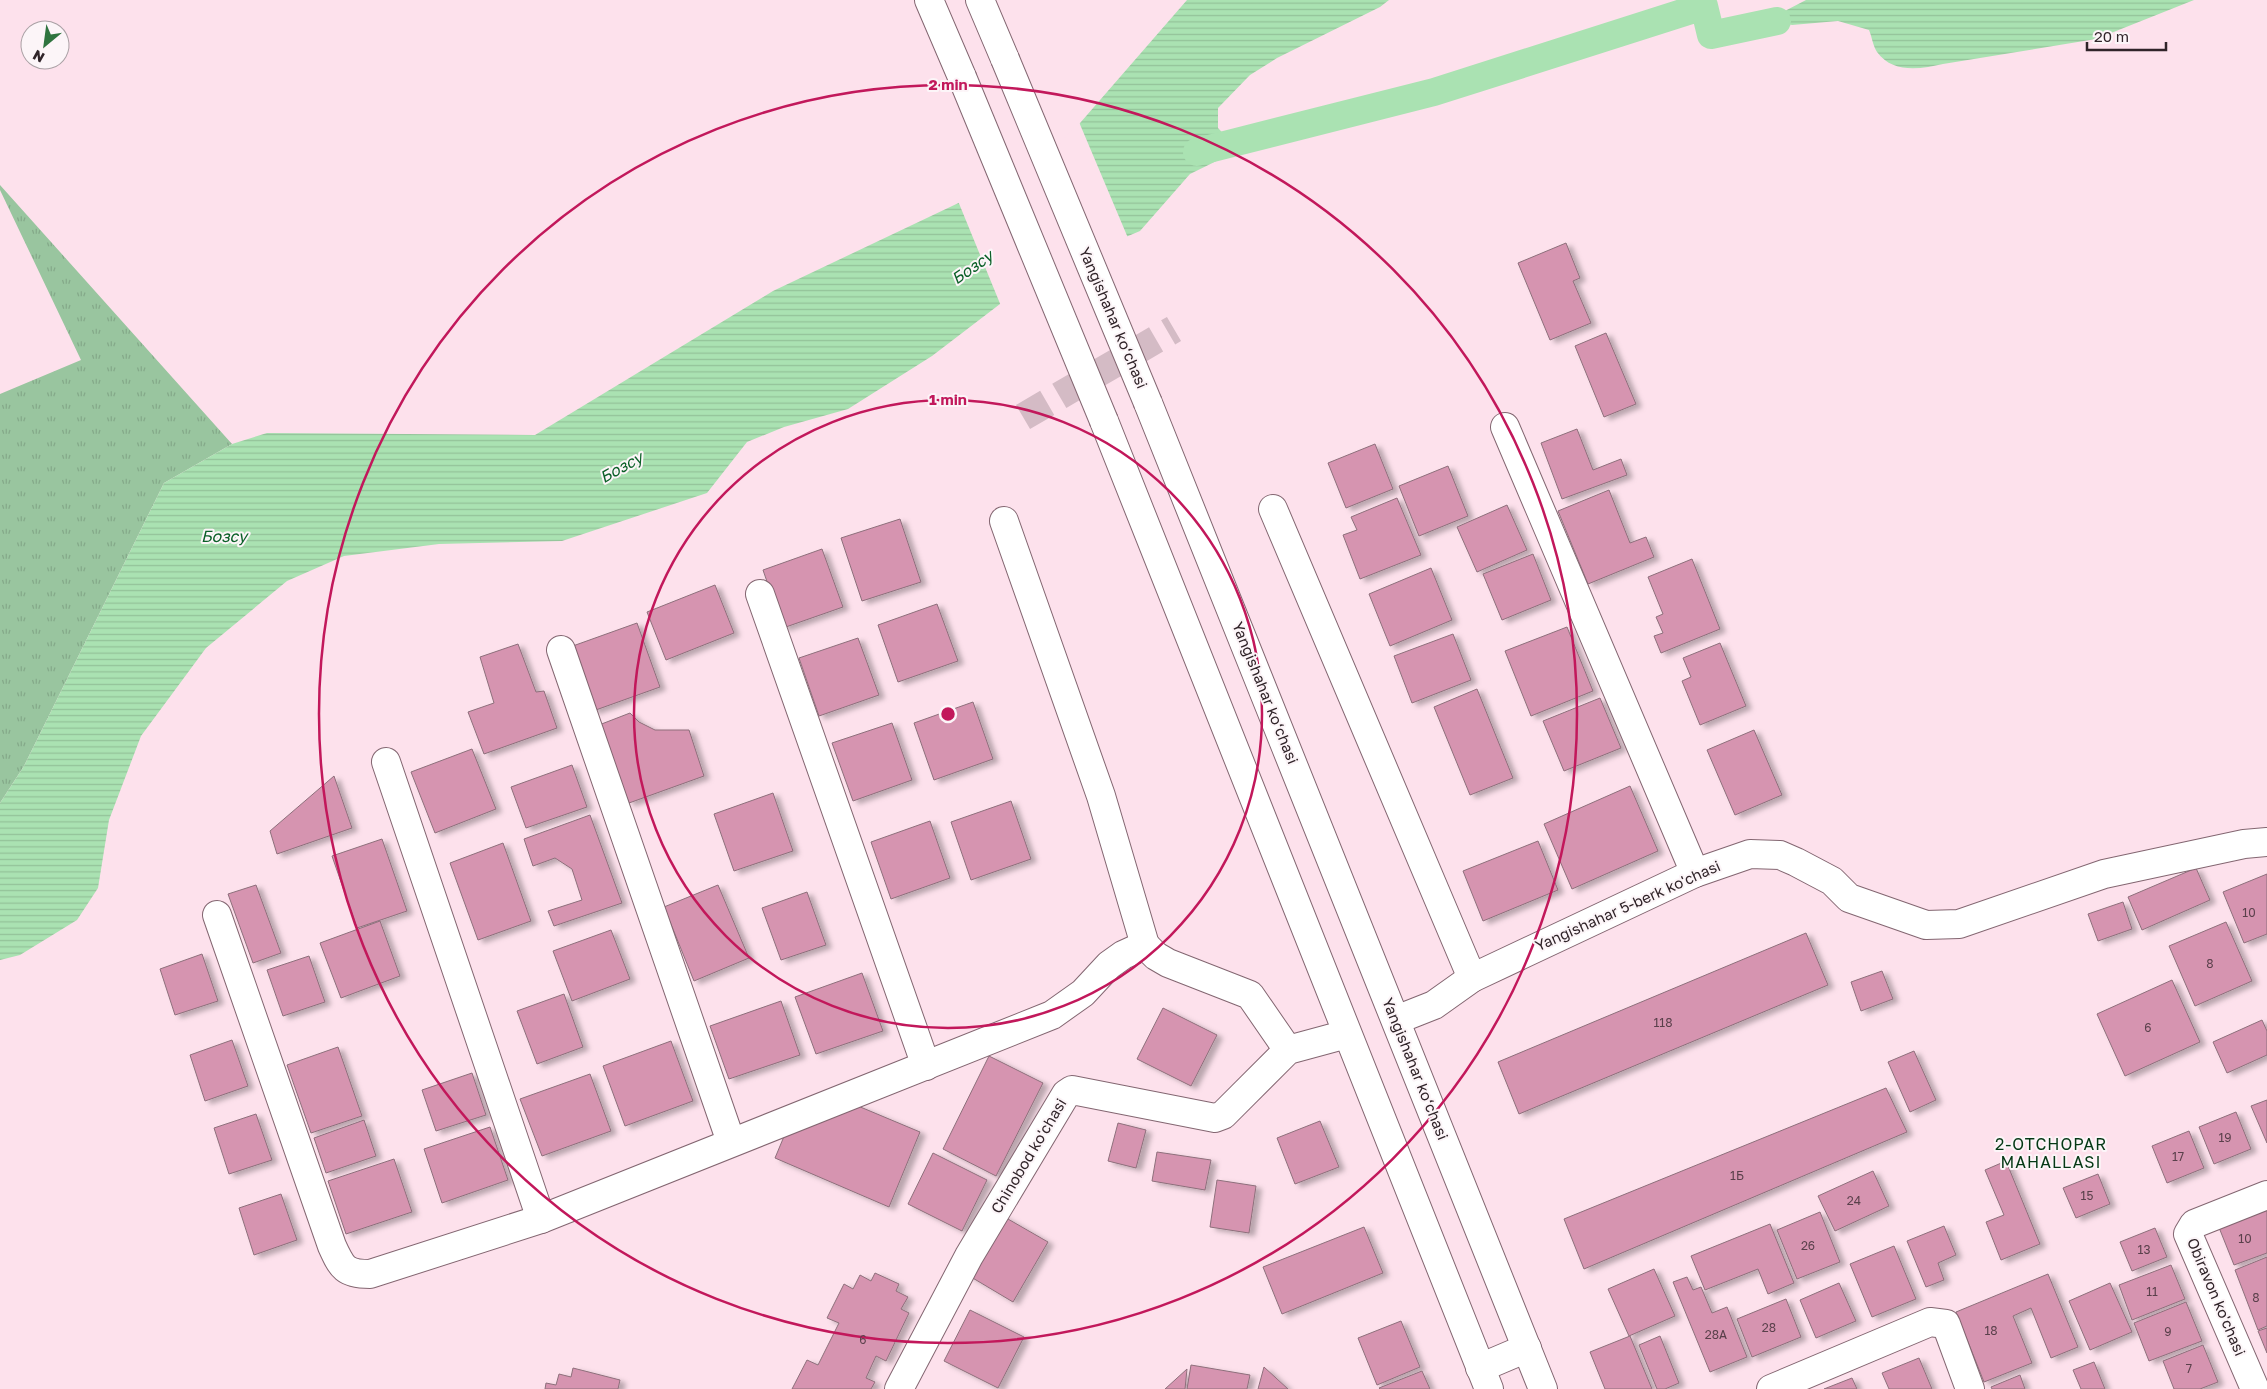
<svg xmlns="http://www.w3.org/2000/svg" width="2267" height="1389" viewBox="0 0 2267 1389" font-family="'Golos Text',sans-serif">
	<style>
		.grass { fill: url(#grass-tufts) }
		.water { fill: url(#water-rules) }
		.pier { fill: #fde1ec }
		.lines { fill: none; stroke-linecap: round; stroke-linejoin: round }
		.canal { stroke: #aae2b2; stroke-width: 28 }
		.building { fill: #d694b0; stroke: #8d6f7b; filter: url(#shadow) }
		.minor-tunnel { stroke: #d4bbc5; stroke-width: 28; stroke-dasharray: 28 14; stroke-linecap: butt }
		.minor-casing { stroke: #836671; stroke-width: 30 }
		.primary-casing { stroke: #836671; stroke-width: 30 }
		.minor { stroke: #fff; stroke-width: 28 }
		.primary { stroke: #fff; stroke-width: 28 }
		.primary-bridge-casing { stroke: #836671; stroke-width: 30; stroke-linecap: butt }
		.primary-bridge { stroke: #fff; stroke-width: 28 }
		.ring { fill: none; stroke: #c2185b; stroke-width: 2.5 }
		.labels { text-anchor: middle; stroke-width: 4; stroke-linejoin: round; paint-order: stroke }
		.number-label { font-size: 12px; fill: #5a404b }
		.street-label { font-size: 15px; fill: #302429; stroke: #fcf5f8 }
		.water-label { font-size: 16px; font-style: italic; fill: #0b6028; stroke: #fcf5f8 }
		.neighbourhood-label { font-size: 16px; letter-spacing: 1px; fill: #053815; stroke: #fcf5f8 }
		.centre { fill: #c2185b; stroke: #fcf5f8; stroke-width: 2.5 }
		.ring-label { font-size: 15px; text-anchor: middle; font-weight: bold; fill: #c2185b; stroke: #fcf5f8; stroke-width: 4; stroke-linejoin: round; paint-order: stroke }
	</style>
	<defs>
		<pattern id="grass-tufts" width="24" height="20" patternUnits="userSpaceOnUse" patternTransform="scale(1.25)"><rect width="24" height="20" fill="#99c59f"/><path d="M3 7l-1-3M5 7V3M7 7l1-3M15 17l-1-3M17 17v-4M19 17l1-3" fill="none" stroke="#84a989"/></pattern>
		<pattern id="water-rules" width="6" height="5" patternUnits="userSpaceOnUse" patternTransform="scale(1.25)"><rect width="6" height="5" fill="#aae2b2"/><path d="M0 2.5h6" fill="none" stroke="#93c299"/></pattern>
		<filter id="shadow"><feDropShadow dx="5.5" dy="3" stdDeviation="2.5" flood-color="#0004"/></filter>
	</defs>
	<rect width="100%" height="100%" fill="#fde1ec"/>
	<polygon class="grass" points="0,185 232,444 164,483 24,766 0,803 0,394 81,360 0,190"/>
	<g class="water">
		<polygon points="1187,0 1389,0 1380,7 1277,58 1250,75 1218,108 1218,128 1239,150 1190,174 1140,231 1069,261 1030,281 932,356 848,409 784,427 747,442 707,493 562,541 439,544 344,556 287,581 206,648 141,736 109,820 98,888 77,920 20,955 0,960 0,803 24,766 164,483 232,444 267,433 535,435 773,291 1047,161"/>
		<path d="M1806,0H2194L2096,39L1943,64C1921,69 1893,74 1877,52C1873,46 1872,37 1869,30L1838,21L1792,25L1777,21L1781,13Z"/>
	</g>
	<polygon class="pier" points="1079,122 1128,238 1031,283 1001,306 958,201 1046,159"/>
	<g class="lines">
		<polyline class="canal" points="1197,152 1434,92 1704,6 1711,35 1777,21"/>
	</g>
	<g class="building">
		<polygon points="1566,243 1580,278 1573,281 1591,323 1550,340 1518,263"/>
		<polygon points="1606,333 1636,404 1604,417 1575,346"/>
		<polygon points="1577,429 1593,470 1621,459 1627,475 1562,499 1541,443"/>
		<polygon points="1375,444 1393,489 1346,508 1328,463"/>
		<polygon points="1448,466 1468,516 1419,536 1399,486"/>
		<polygon points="1609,490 1630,543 1646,537 1654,557 1588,584 1558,511"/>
		<polygon points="1397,498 1421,555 1360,579 1343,535 1357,530 1351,517"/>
		<polygon points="1507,505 1527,550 1477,572 1457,527"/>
		<polygon points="900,519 921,582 862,601 841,538"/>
		<polygon points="822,549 843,607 783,628 763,570"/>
		<polygon points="1533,554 1551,600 1502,620 1483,574"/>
		<polygon points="1692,559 1720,629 1661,653 1654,636 1663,633 1656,617 1663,614 1648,577"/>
		<polygon points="1431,568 1452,620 1390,646 1369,594"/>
		<polygon points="715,585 734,633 666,660 647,612"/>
		<polygon points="937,604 958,661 898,682 878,625"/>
		<polygon points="637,623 660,687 593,711 570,647"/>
		<polygon points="1567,627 1593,691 1531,716 1505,651"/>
		<polygon points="1453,634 1471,680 1412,703 1394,656"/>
		<polygon points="858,638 879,695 819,716 799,658"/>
		<polygon points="1720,643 1746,706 1700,725 1682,681 1691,677 1683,658"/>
		<polygon points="518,644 536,692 544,691 557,728 484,754 468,712 494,703 480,657"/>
		<polygon points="1477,689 1513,778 1470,795 1434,707"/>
		<polygon points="1600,698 1621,748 1564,771 1543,721"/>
		<polygon points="973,702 993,759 934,780 914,723"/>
		<polygon points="630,713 639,722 655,730 689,730 704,776 629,803 599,725"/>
		<polygon points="892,723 912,780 853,801 832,743"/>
		<polygon points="1754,730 1782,795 1735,815 1707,750"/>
		<polygon points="472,749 496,809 435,833 411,772"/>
		<polygon points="572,765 587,807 526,828 511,787"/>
		<polygon points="334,776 352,828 277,854 270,831"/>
		<polygon points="1630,786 1658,851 1572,889 1544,824"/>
		<polygon points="773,793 793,851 734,871 714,814"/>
		<polygon points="1011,801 1031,859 971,880 951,822"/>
		<polygon points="590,815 622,903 554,926 548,911 582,900 572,869 555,858 533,866 524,839"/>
		<polygon points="930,821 950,878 891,899 871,842"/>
		<polygon points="382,839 407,911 357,928 332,856"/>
		<polygon points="1538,841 1558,890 1483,921 1463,871"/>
		<polygon points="503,843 531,921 478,940 450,863"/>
		<polygon points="2196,868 2210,900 2142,930 2128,897"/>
		<polygon points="2267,874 2267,934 2244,943 2223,892"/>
		<polygon points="256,885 281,953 253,963 228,894"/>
		<polygon points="718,885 749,958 694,981 664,907"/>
		<polygon points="807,892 826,945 781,960 762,908"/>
		<polygon points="2123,902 2132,929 2098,941 2088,914"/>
		<polygon points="380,921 400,976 341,998 320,943"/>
		<polygon points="2226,922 2252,981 2195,1006 2169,946"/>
		<polygon points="611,930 630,979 572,1001 553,951"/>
		<polygon points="1806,933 1828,985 1519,1114 1498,1062"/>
		<polygon points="202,954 218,1001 175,1015 160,969"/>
		<polygon points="309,956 325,1002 283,1016 267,970"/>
		<polygon points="1882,971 1893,999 1861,1011 1851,982"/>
		<polygon points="862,973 883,1031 816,1054 795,997"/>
		<polygon points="2172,980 2200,1042 2125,1076 2097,1014"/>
		<polygon points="564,994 583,1047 537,1064 517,1011"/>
		<polygon points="781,1001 800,1055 729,1079 710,1026"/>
		<polygon points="1163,1008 1217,1035 1191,1086 1137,1059"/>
		<polygon points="2262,1020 2267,1031 2267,1055 2227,1073 2213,1042"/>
		<polygon points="232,1040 248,1086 205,1101 190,1055"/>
		<polygon points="671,1041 693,1101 625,1126 603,1066"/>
		<polygon points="338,1047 362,1116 311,1133 287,1065"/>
		<polygon points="1914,1051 1936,1100 1910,1112 1888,1062"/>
		<polygon points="989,1056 1043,1083 996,1176 943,1149"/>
		<polygon points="472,1073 486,1115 436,1131 422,1090"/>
		<polygon points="590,1074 611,1131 542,1156 520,1099"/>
		<polygon points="1886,1088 1907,1132 1584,1269 1564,1219"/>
		<polygon points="2267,1100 2267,1143 2251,1106"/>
		<polygon points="858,1106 920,1132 889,1207 775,1158 785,1134"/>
		<polygon points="2236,1112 2251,1149 2214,1164 2199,1127"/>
		<polygon points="256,1114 272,1160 229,1174 214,1128"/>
		<polygon points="364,1120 376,1156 326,1173 314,1138"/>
		<polygon points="1320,1121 1339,1167 1295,1184 1277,1138"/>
		<polygon points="1118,1123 1146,1130 1136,1168 1108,1161"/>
		<polygon points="490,1127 508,1180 442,1203 424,1149"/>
		<polygon points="2189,1131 2204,1168 2167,1183 2152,1146"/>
		<polygon points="1157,1152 1211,1160 1205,1190 1152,1181"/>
		<polygon points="933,1153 987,1180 962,1231 908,1204"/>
		<polygon points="394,1159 412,1212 346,1234 328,1181"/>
		<polygon points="2006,1161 2040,1244 2001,1260 1986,1222 2004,1215 1985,1170"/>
		<polygon points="1873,1171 1889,1206 1835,1231 1818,1196"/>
		<polygon points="2098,1174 2110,1204 2076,1218 2063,1188"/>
		<polygon points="1217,1180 1256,1186 1249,1233 1210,1227"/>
		<polygon points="281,1194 297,1240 254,1255 239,1208"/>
		<polygon points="2267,1205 2267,1253 2234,1265 2218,1225"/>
		<polygon points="1820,1212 1840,1262 1797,1279 1777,1230"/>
		<polygon points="1001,1215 1048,1242 1013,1302 966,1274"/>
		<polygon points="1770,1224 1794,1283 1768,1294 1758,1269 1705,1290 1691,1256"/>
		<polygon points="1944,1226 1956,1255 1938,1263 1944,1280 1926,1287 1907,1241"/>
		<polygon points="1364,1227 1383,1273 1282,1314 1263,1267"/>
		<polygon points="2155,1228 2167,1257 2132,1271 2120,1242"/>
		<polygon points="1894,1246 1916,1299 1872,1317 1850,1264"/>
		<polygon points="2267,1257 2267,1326 2258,1330 2235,1270"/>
		<polygon points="2171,1265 2185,1299 2132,1320 2119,1285"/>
		<polygon points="1654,1269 1675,1316 1629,1336 1608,1289"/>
		<polygon points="875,1273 899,1284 896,1291 908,1297 901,1309 909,1313 886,1361 876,1356 866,1378 875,1382 871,1389 792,1389 807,1360 818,1365 839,1323 827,1318 844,1284 853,1289 860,1275 871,1281"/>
		<polygon points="2048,1274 2078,1347 2051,1358 2031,1308 2013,1316 2032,1363 1984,1382 1956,1312"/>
		<polygon points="1687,1277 1693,1290 1701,1287 1712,1313 1727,1307 1747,1357 1710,1372 1673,1282"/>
		<polygon points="1839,1283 1856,1321 1816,1338 1800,1300"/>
		<polygon points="2110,1283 2132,1332 2090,1350 2069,1301"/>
		<polygon points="1786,1299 1801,1337 1752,1357 1737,1319"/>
		<polygon points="2186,1302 2202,1341 2149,1361 2134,1323"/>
		<polygon points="970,1310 1024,1337 998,1388 944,1361"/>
		<polygon points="1401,1321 1420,1367 1377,1385 1358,1338"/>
		<polygon points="2267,1328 2267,1353 2258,1331"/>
		<polygon points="1630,1336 1652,1389 1605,1389 1590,1352"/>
		<polygon points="1660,1336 1679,1383 1665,1389 1657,1389 1639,1345"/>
		<polygon points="2203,1345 2218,1382 2200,1389 2174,1389 2163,1361"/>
		<polygon points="1919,1358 1932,1389 1889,1389 1882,1373"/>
		<polygon points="2094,1362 2105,1389 2081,1389 2073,1370"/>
		<polygon points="1191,1365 1250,1375 1247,1389 1187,1389"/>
		<polygon points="1264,1367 1288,1389 1258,1389"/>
		<polygon points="573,1368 620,1380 618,1389 545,1389 546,1383 556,1385 559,1374 571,1377"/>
		<polygon points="1187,1369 1185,1389 1165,1389"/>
		<polygon points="1422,1371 1430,1389 1380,1389 1379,1388"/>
		<polygon points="2020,1375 2025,1389 1992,1389 1991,1387"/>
		<polygon points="1852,1378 1857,1389 1824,1389"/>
	</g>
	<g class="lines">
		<polyline class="minor-tunnel" points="1023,417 1174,329"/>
		<defs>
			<g id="minor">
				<polyline points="1505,427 1695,873"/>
				<polyline points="1273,509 1472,978"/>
				<polyline points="1004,521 1101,796 1145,945"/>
				<polyline points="760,594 926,1066"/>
				<polyline points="561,650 731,1142"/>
				<polyline points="386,762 541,1219"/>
				<path d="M217,915L332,1246C342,1268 345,1274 370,1274L541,1219L1052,1015L1083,993L1109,965L1123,955L1145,945L1156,956L1168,963L1250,995L1288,1050"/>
				<polyline points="1396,1020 1434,1005 1472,978 1695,873 1750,854 1780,855 1796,862 1832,881 1849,898 1926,925 1959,924 2104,874 2244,844 2267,842"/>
				<polyline points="899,1389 969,1256 1066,1094 1072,1090 1215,1118 1223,1115 1288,1050 1347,1034"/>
				<polyline points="1771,1389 1930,1322 1946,1324 1970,1389"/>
				<polyline points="2255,1389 2188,1234 2194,1224 2267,1195"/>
			</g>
			<g id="primary">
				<polyline points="929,0 962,77"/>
				<polyline points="980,0 1005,59"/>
				<polyline points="1148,403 1543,1389"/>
				<polyline points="1104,421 1489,1389"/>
				<polyline points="1480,1368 1527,1348"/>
			</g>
		</defs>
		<use href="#minor" class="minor-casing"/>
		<use href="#primary" class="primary-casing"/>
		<use href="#minor" class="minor"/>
		<use href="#primary" class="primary"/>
		<defs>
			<g id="primary-bridge">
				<polyline points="1005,59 1148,403"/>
				<polyline points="962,77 1104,421"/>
			</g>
		</defs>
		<use href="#primary-bridge" class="primary-bridge-casing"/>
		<use href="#primary-bridge" class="primary-bridge"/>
	</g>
	<g class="ring">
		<circle cx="948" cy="714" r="314"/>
		<circle cx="948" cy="714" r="629"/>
	</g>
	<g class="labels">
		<g class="number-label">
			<text x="2249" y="917">10</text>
			<text x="2210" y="968">8</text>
			<text x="1663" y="1027">118</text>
			<text x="2148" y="1032">6</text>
			<text x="2225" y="1142">19</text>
			<text x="2178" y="1161">17</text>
			<text x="1737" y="1180">1Б</text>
			<text x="2087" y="1200">15</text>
			<text x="1854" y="1205">24</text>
			<text x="2245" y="1243">10</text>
			<text x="1808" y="1250">26</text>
			<text x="2144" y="1254">13</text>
			<text x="2152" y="1296">11</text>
			<text x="2256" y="1302">8</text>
			<text x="1769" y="1332">28</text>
			<text x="1991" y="1335">18</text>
			<text x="2168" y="1336">9</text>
			<text x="1716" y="1339">28A</text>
			<text x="863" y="1344">6</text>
			<text x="2189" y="1373">7</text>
		</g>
		<g class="street-label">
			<text transform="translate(1113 318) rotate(67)" y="5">Yangishahar ko‘chasi</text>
			<text transform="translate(1265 693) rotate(68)" y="5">Yangishahar ko‘chasi</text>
			<text transform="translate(1628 906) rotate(-24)" y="5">Yangishahar 5-berk ko'chasi</text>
			<text transform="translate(1415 1069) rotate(68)" y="5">Yangishahar ko‘chasi</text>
			<text transform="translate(1029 1156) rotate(-59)" y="5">Chinobod ko'chasi</text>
			<text transform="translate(2216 1297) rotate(67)" y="5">Obiravon ko'chasi</text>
		</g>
		<g class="water-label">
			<text transform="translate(972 267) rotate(-35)" y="6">Бозсу</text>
			<text transform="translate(621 467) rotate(-29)" y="6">Бозсу</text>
			<text x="224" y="542">Бозсу</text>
		</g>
		<g class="neighbourhood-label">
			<text x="2051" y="1150">2-OTCHOPAR<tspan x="2051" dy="18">MAHALLASI</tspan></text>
		</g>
	</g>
	<circle cx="948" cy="714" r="8" class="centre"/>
	<g class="ring-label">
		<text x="948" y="90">2 min</text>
		<text x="948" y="405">1 min</text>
	</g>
	<g transform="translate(45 45) rotate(209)"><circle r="24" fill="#fcf5f8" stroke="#aaa1a5"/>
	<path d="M0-4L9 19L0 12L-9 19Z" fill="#2f743f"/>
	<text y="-8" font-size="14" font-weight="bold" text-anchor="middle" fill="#302429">N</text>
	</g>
	<path d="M2087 42v8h79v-8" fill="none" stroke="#302429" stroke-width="2.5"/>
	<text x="2094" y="42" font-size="15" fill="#302429" stroke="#fcf5f8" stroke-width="4" paint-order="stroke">20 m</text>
</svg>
